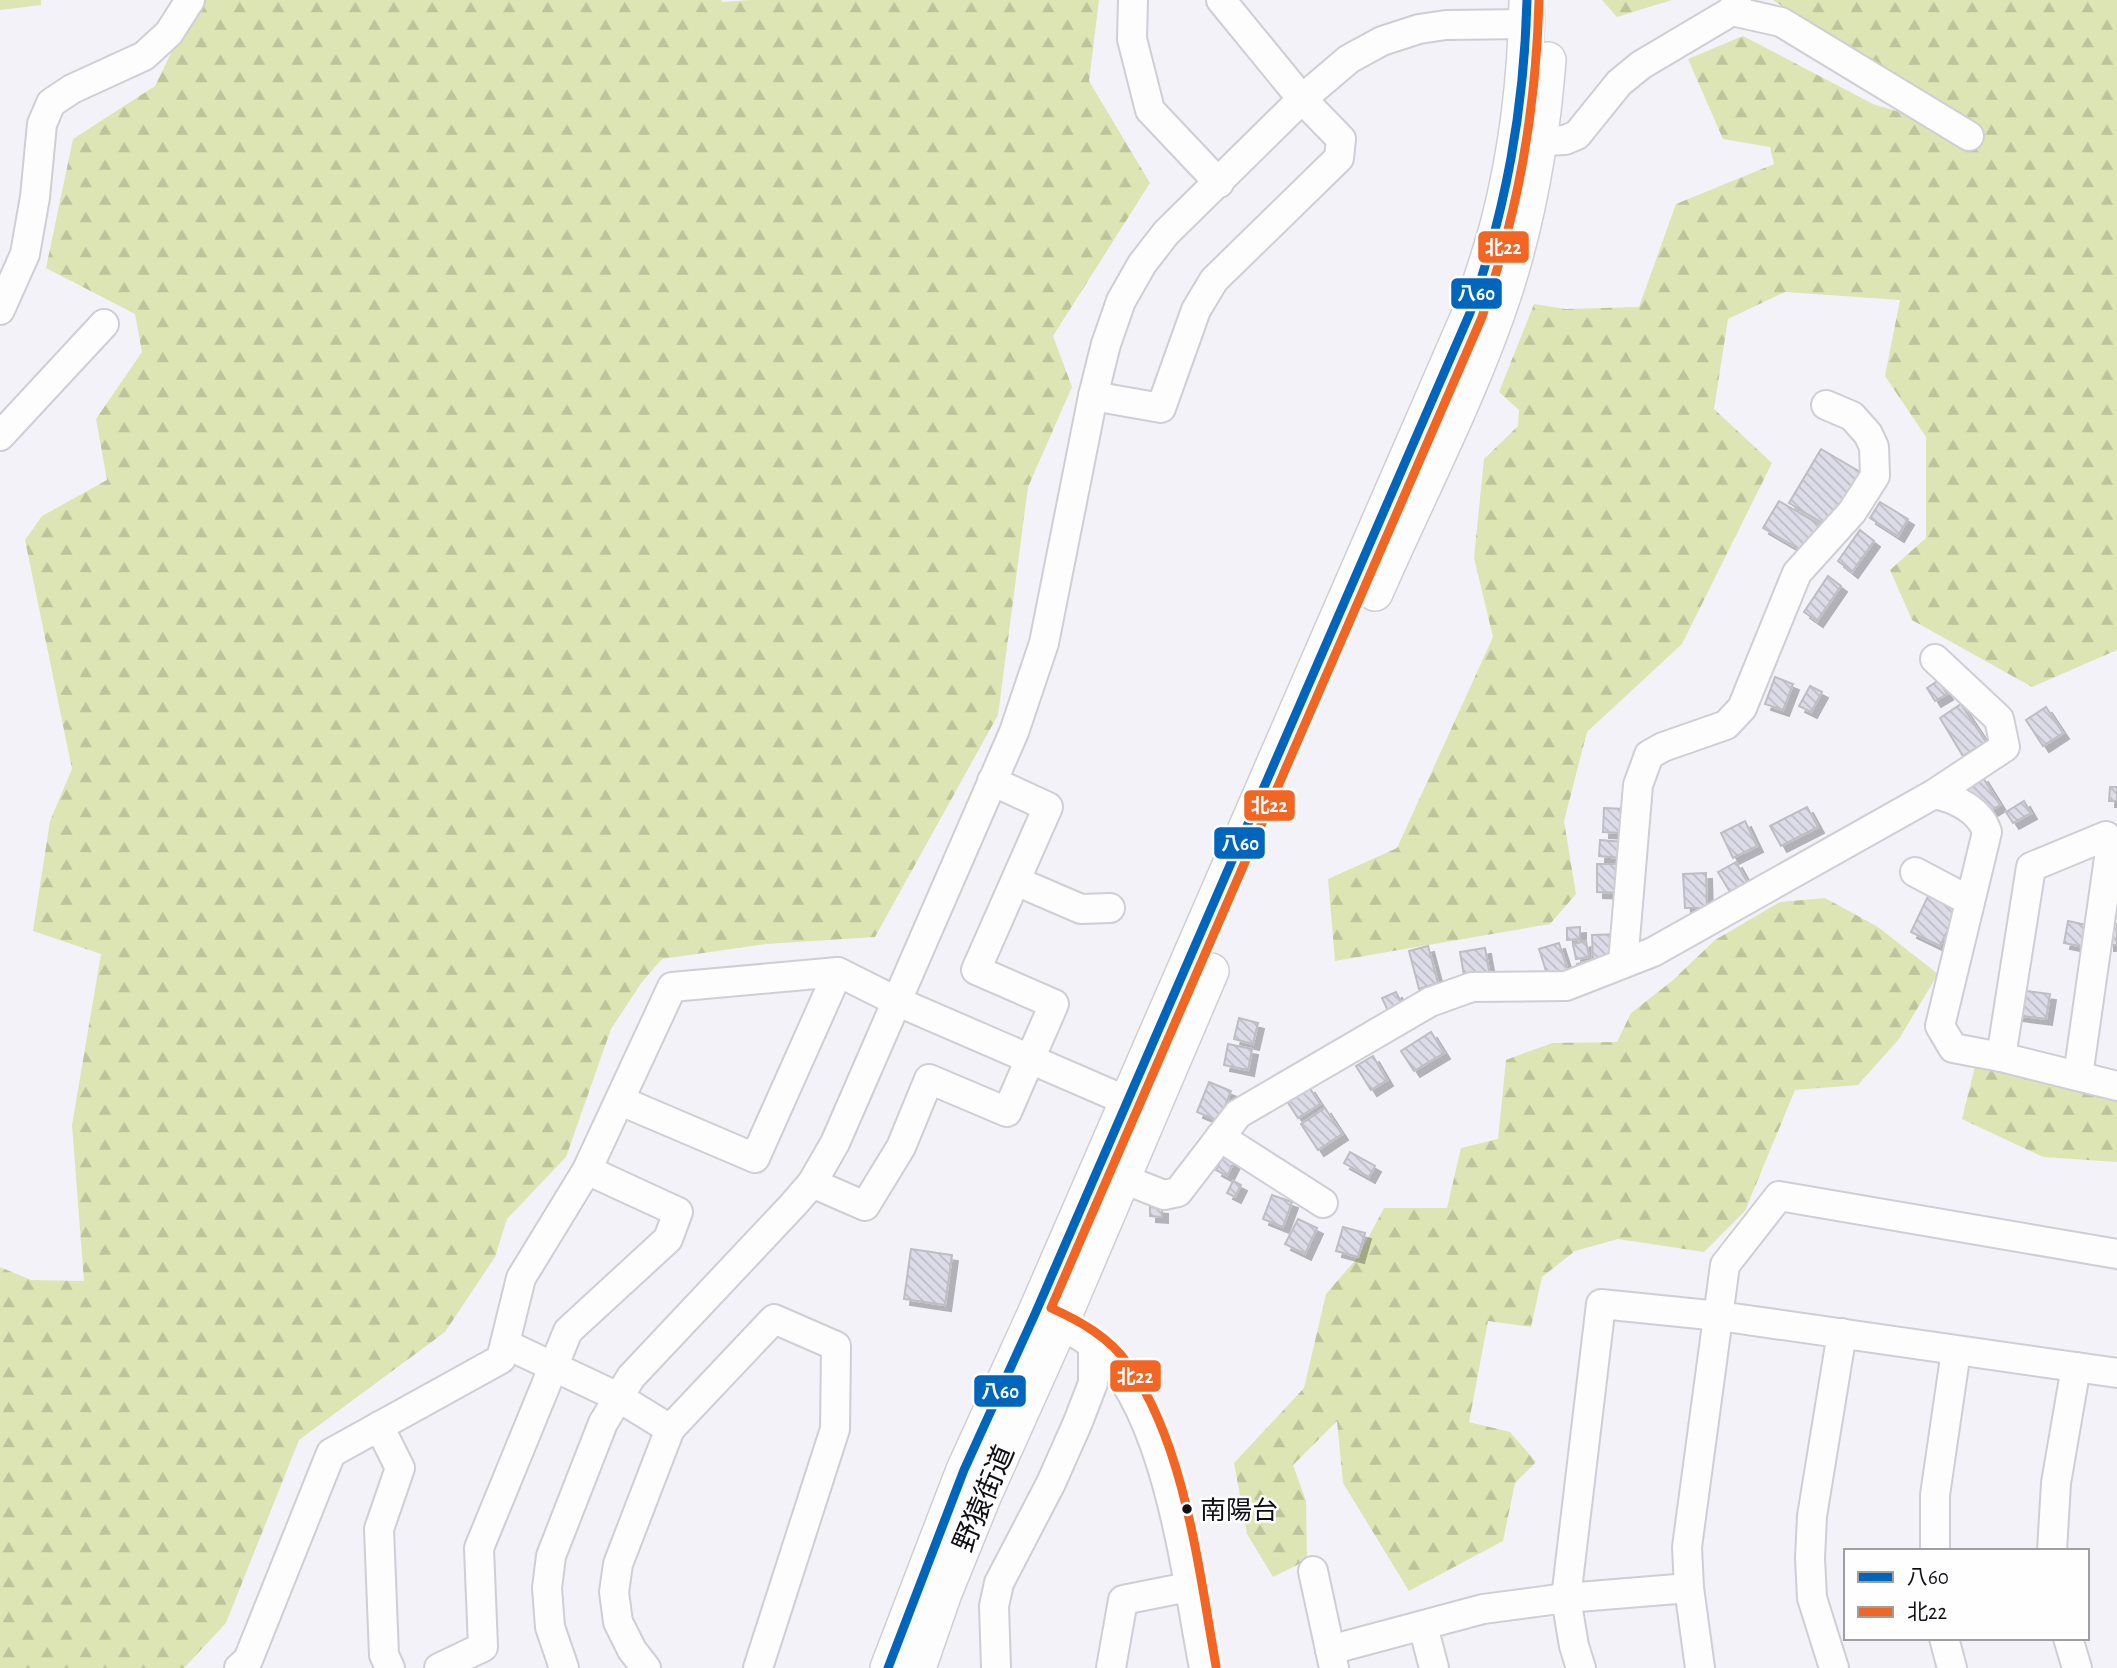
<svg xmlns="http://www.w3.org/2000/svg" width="2117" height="1668" viewBox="0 0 2117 1668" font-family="'Alegreya Sans','Noto Sans JP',sans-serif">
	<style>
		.forest { fill: url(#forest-firs) }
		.garden { fill: #dee5b4 }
		.building { fill: url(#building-back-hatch); stroke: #bdbdc3; stroke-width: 2; filter: url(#shadow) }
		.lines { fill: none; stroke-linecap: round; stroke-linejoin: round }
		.minor-casing { stroke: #cfced4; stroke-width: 32 }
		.major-casing { stroke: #cfced4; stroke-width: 38 }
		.minor { stroke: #fdfdfe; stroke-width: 28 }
		.major { stroke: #fdfdfe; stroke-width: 35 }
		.bus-1-casing { stroke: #fefefe; stroke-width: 14 }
		.bus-2-casing { stroke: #fefefe; stroke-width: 14 }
		.bus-1 { stroke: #0065bd; stroke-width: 9 }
		.bus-2 { stroke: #f26522; stroke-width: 9 }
		.bus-dot { fill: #100f15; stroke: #fefefe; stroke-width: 2.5 }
		.labels { text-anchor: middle; stroke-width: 5; stroke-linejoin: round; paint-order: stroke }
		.bus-label { font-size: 26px; fill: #100f15; stroke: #fefefe; text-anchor: start }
		.street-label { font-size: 28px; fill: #100f15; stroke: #fefefe }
		.line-badge { stroke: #fefefe; stroke-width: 2.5 }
		.badge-label { font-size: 19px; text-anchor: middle; font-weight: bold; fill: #fff }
	</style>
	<defs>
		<pattern id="forest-firs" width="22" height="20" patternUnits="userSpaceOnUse" patternTransform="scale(1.75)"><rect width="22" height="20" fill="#dee5b4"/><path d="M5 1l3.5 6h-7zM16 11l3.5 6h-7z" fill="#bdc39a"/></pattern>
		<pattern id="building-back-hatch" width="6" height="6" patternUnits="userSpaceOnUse" patternTransform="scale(1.75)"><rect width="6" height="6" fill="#dcdbe8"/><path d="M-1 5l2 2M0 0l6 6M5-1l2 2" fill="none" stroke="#bcbbc6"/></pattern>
		<filter id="shadow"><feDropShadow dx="6" dy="6" stdDeviation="0" flood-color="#0004"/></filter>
	</defs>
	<rect width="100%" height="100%" fill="#f3f2f9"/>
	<g class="forest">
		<polygon points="205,0 721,0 722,2 750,0 1099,0 1089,81 1150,183 1053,336 1072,387 1028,487 998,715 875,937 766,944 662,959 642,982 611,1029 566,1157 507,1219 495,1257 445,1332 299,1440 226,1623 184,1668 0,1668 0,1267 31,1280 84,1281 72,1125 101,954 33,931 50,821 72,769 25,540 42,516 107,480 96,419 142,352 135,314 46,268 73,139 155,86 172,51"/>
		<polygon points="1602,0 1672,0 1617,17"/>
		<polygon points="1773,0 2117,0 2117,650 2032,687 1912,620 1890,570 1926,538 1926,437 1885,376 1900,300 1785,292 1728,319 1714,409 1772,463 1682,644 1587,732 1564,821 1576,894 1550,924 1335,961 1328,879 1397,848 1493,637 1474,558 1484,459 1518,426 1519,410 1499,392 1534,304 1566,309 1639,307 1676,204 1774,164 1770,147 1723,139 1688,59 1743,36 1873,104 1919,118 1932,107"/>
		<polygon points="1825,898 1878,927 1938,974 1899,1039 1858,1085 1795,1090 1745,1211 1704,1252 1618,1239 1575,1251 1542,1277 1531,1327 1488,1321 1469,1422 1510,1432 1536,1462 1515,1483 1503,1541 1409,1591 1343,1483 1337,1421 1293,1465 1306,1501 1307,1560 1273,1577 1247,1534 1234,1463 1304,1388 1326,1294 1358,1257 1384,1208 1447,1208 1461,1148 1498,1139 1506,1060 1552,1043 1617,1042 1631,1013 1672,981 1715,940 1780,902"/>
		<polygon points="1976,1062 2117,1096 2117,1162 2043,1157 1962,1119"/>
	</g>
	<polygon class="garden" points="0,0 41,0 41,5 0,10"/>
	<g class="building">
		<polygon points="1821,449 1862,473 1829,527 1789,503"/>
		<polygon points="1779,501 1822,526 1806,553 1763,528"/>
		<polygon points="1880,502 1908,519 1898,536 1870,518"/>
		<polygon points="1860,530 1874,541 1852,572 1838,561"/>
		<polygon points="1828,576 1841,586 1817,621 1804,612"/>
		<polygon points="1775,677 1793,684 1783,710 1765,704"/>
		<polygon points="1939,680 1947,694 1935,701 1927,688"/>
		<polygon points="1810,686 1822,692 1811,712 1799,706"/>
		<polygon points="1961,704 1986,742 1963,756 1940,718"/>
		<polygon points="2046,707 2063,733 2043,746 2026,720"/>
		<polygon points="1982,776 2000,805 1980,817 1962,788"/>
		<polygon points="2110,787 2117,787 2117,801 2109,801"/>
		<polygon points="2024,801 2031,813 2013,823 2006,812"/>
		<polygon points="1807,807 1818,827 1781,846 1770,826"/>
		<polygon points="1604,808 1625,809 1624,833 1603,832"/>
		<polygon points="1745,821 1757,846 1733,858 1721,833"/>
		<polygon points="1600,840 1624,842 1622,858 1599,856"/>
		<polygon points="1736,862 1750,887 1733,897 1718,872"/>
		<polygon points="1597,864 1622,864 1621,893 1597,892"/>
		<polygon points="1706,873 1707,908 1685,908 1683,874"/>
		<polygon points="1929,894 1958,909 1940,946 1911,932"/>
		<polygon points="2068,921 2087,925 2084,947 2064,943"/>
		<rect x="2108" y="924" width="9" height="21"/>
		<polygon points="1580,927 1580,939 1567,940 1567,928"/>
		<polygon points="1620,934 1619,957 1578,975 1577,964 1593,960 1592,935"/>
		<polygon points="1586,941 1589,957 1576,959 1573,944"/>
		<polygon points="1559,943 1568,971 1548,977 1539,949"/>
		<polygon points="1428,946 1438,983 1419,989 1409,951"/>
		<polygon points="1485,948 1490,976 1465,981 1460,952"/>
		<polygon points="2019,990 2050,994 2046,1019 2016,1015"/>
		<polygon points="1396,992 1402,1004 1388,1011 1382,998"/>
		<polygon points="1239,1018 1258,1023 1253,1044 1234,1039"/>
		<polygon points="1431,1032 1444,1053 1414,1071 1401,1051"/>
		<polygon points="1228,1044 1252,1049 1248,1070 1224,1065"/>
		<polygon points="1373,1056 1387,1080 1371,1090 1356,1066"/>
		<polygon points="1209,1082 1231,1091 1219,1121 1197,1112"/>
		<polygon points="1309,1087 1320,1104 1298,1118 1287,1101"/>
		<polygon points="1325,1108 1342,1134 1318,1150 1301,1124"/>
		<polygon points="1226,1150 1237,1156 1227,1176 1216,1170"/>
		<polygon points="1350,1152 1375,1166 1369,1177 1344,1163"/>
		<polygon points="1233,1181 1241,1185 1235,1197 1227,1193"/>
		<polygon points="1272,1195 1292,1202 1283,1227 1263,1219"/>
		<polygon points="1150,1207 1162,1208 1162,1217 1150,1216"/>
		<polygon points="1298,1219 1317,1228 1305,1254 1285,1244"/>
		<polygon points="1343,1227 1365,1233 1358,1257 1336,1251"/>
		<polygon points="911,1249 952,1255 945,1305 904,1299"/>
	</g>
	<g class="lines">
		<defs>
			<g id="minor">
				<polyline points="1133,0 1132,39 1150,110 1219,183"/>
				<polyline points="1732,11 1781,22 1969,136"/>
				<polyline points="1540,141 1565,140 1577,135 1619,83 1641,65 1732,11 1737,0"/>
				<polyline points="0,310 25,254 35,197 42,124 51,103 72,89 144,56 169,33 190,0"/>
				<polyline points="1093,396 1161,408 1196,310 1214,280 1339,158 1341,139 1302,99 1221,0"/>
				<polyline points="0,436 104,324"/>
				<path d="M1934,794C1955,798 1980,810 1987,832L1940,1026L1953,1048L2001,1057L2117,1086"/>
				<polyline points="1915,872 1970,901"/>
				<polyline points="1016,881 1081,909 1110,908"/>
				<polyline points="1623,963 1638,785 1649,755 1663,747 1726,725 1742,708 1797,573 1852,512 1875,476 1874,447 1868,434 1852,416 1826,405"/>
				<polyline points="2001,1057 2031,867 2106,836 2110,851 2078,1076"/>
				<polyline points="621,1101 755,1158 838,972"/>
				<polyline points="1220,1137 1323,1203"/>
				<polyline points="1121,1178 1164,1195 1178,1192 1238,1114 1430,1002 1472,987 1566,986 1653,952 1934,794 2005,747 1999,719 1935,659"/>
				<polyline points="812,1183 865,1206 901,1147 929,1079 1007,1112 1054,1004 976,970 1048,807 992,781"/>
				<path d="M1041,1317C1059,1324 1078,1333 1093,1345C1168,1405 1186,1577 1204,1668"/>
				<polyline points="505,1344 618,1397 670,1429"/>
				<polyline points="379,1426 400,1468 379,1529 384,1655 390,1668"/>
				<polyline points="1935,1551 1935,1495 1956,1351"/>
				<polyline points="2052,1551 2056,1483 2076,1367"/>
				<polyline points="1313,1571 1334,1668"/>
				<polyline points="1423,1626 1434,1668"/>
				<polyline points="1944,1638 1952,1668"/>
				<polyline points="2068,1638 2077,1668"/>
				<polyline points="1330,1650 1483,1609 1566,1598 1689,1588"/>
				<polyline points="239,1668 248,1660 331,1453 501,1359 521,1278 587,1170 672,987 838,972 896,1001 1127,1101"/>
				<polyline points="439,1668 483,1647 479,1548 568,1331 668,1239 678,1212 587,1170"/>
				<polyline points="564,1668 550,1627 547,1588 551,1556 603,1423 631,1377 793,1205 812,1183 835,1143 1014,732 1044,643 1093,396 1106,344 1121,301 1142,264 1166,233 1302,99 1349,59 1382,41 1419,29 1446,25 1526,24"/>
				<polyline points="646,1668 632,1650 618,1622 614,1592 618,1564 670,1429 774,1319 836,1346 835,1429 758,1668"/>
				<polyline points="996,1668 994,1606 999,1583 1051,1483 1078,1422 1093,1383 1093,1345"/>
				<polyline points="1111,1668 1123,1600 1188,1587"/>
				<polyline points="1581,1668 1574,1646 1566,1598 1601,1304 1719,1316 2117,1373"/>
				<polyline points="1700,1668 1689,1588 1687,1547 1725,1265 1779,1196 2117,1254"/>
				<polyline points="1834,1668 1812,1598 1810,1558 1812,1516 1842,1333"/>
			</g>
			<g id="major">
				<path d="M1375,593C1419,492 1471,394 1505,290C1529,215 1542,138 1548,60"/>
				<path d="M888,1668L964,1470L1035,1314L1470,313C1480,284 1490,255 1498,225C1517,152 1526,75 1527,0"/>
				<polyline points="918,1668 944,1593 983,1497 1060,1325 1211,971"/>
			</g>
		</defs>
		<use href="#minor" class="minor-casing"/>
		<use href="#major" class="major-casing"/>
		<use href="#minor" class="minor"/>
		<use href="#major" class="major"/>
		<defs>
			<path id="bus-1" d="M888,1668L964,1470L1035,1314L1470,313C1506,209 1524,110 1527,0"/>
			<path id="bus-2" d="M1216,1666C1199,1571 1185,1444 1128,1364C1109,1337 1080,1321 1051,1308L1482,317C1518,212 1536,112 1539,0"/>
		</defs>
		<use href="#bus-1" class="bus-1-casing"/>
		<use href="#bus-2" class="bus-2-casing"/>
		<use href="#bus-1" class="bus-1"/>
		<use href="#bus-2" class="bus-2"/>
	</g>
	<circle class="bus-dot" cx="1187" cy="1509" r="6"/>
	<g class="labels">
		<g class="bus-label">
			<text x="1200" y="1519">南陽台</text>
		</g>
		<g class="street-label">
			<text transform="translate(983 1498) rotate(-67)" y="10">野猿街道</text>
		</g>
	</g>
	<g class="line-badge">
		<rect x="1477" y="230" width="53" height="34" rx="7" fill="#f26522"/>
		<rect x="1450" y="277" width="53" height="33" rx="7" fill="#0065bd"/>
		<rect x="1243" y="789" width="53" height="33" rx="7" fill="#f26522"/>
		<rect x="1213" y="826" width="53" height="34" rx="7" fill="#0065bd"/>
		<rect x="1109" y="1359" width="53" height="34" rx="7" fill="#f26522"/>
		<rect x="973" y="1374" width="54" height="34" rx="7" fill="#0065bd"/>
	</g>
	<g class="badge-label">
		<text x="1503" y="254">北22</text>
		<text x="1476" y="300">八60</text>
		<text x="1269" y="812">北22</text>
		<text x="1240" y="850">八60</text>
		<text x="1135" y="1383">北22</text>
		<text x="1000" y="1398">八60</text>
	</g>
	<rect x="1844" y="1549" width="245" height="91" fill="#fefefe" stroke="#9f9ea1" stroke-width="2"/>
	<rect x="1858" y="1572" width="35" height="10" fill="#0065bd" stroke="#9f9ea1" stroke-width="2"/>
	<text x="1907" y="1584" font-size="21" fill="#100f15">八60</text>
	<rect x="1858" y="1607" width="35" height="10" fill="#f26522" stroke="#9f9ea1" stroke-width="2"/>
	<text x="1907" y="1619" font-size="21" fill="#100f15">北22</text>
</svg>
